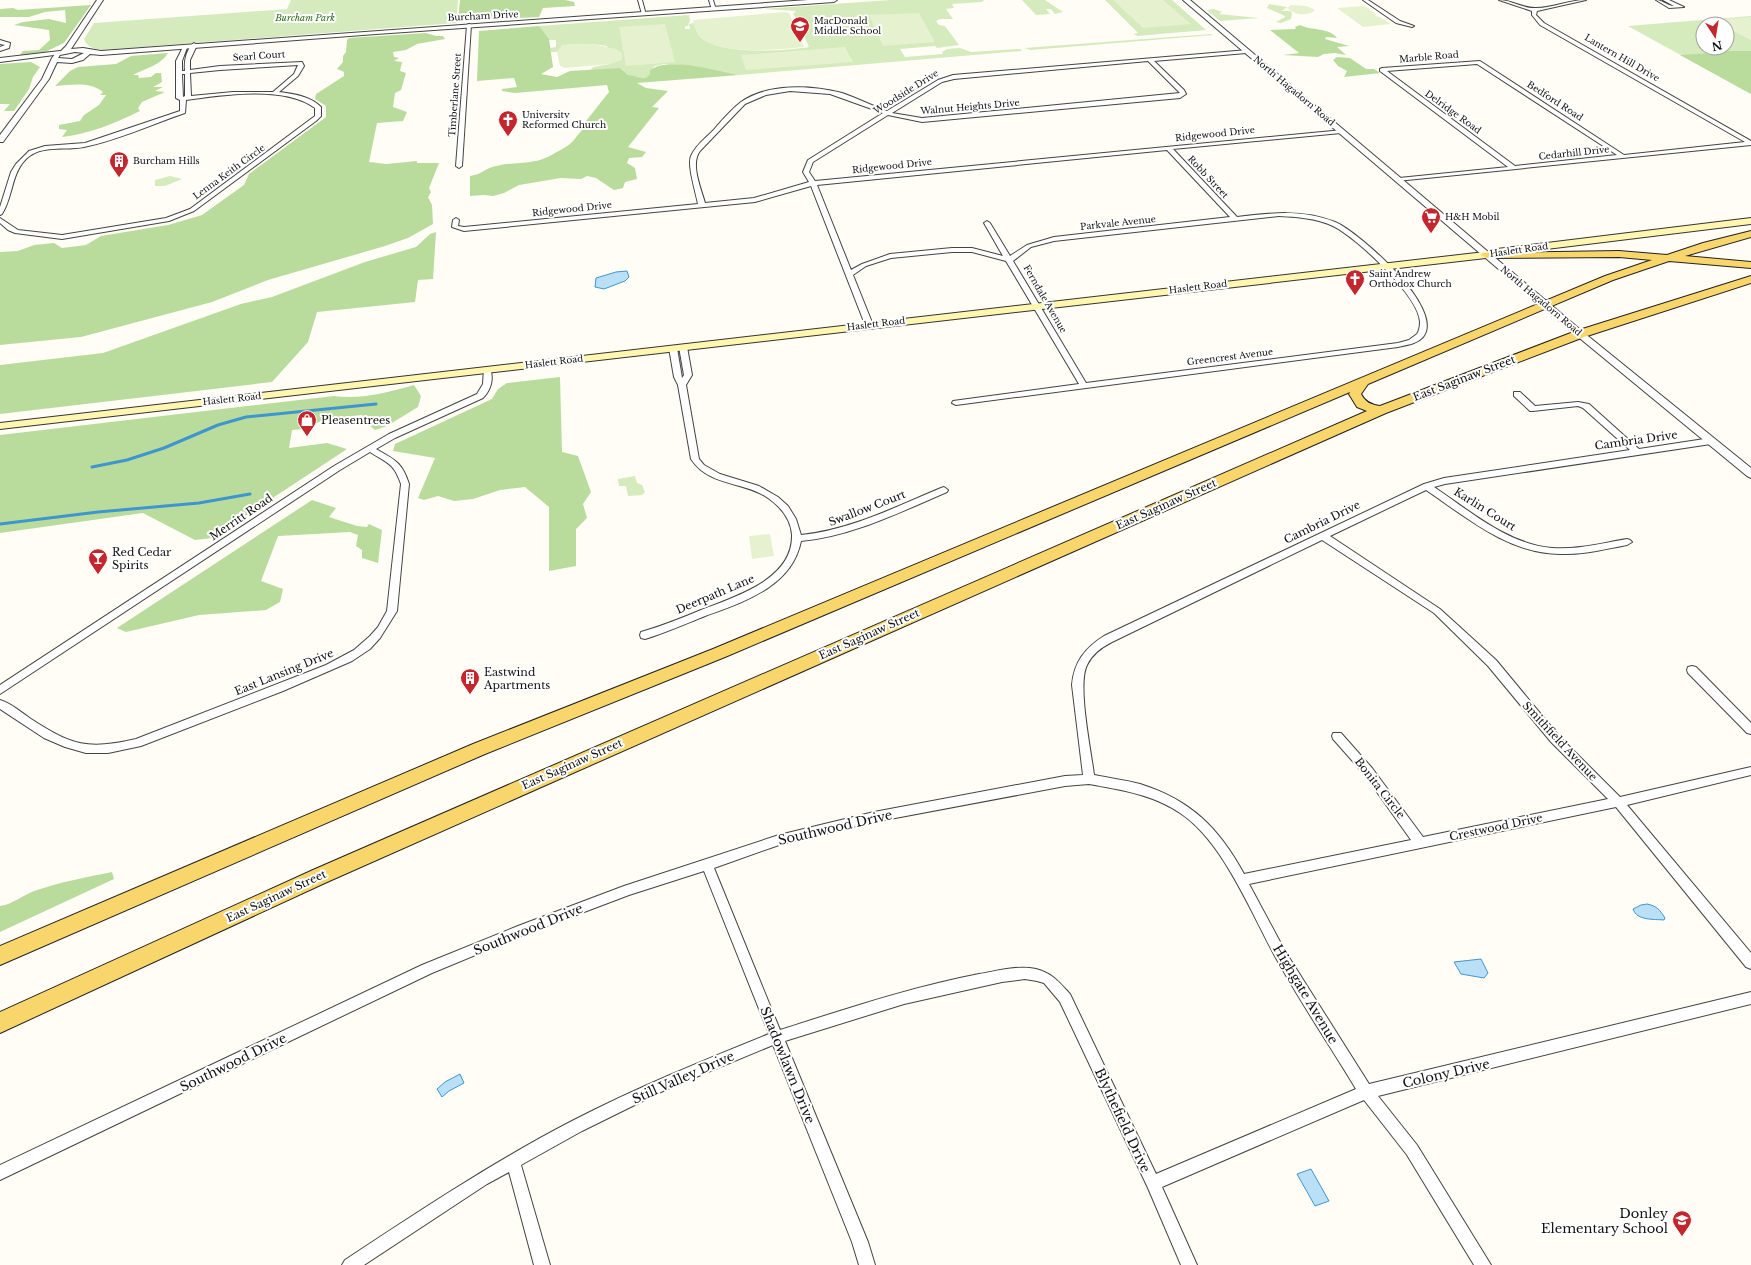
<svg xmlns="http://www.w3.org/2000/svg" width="1751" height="1265" viewBox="0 0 1751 1265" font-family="'Libre Baskerville',serif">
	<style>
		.green { fill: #d5ebbd; fill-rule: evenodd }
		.forest { fill: #b9dc9c }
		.pitch { fill: #e6f2cf }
		.water { fill: #b9e0f7; stroke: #3f96cf }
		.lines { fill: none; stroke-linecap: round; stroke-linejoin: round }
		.stream { stroke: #3f96cf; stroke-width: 3 }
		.minor-casing { stroke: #444; stroke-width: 2 }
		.tertiary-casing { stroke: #444; stroke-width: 2 }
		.secondary-casing { stroke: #333; stroke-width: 2 }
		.primary-casing { stroke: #222; stroke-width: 2 }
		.minor { fill: #fff; fill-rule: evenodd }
		.tertiary { fill: #fff; fill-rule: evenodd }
		.secondary { fill: #fff6b0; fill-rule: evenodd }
		.primary { fill: #f9d66b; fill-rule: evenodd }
		.labels { text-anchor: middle; stroke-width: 4; stroke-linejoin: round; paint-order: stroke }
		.far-street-label { font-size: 9px; fill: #111; stroke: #fff }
		.far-park-label { font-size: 9px; font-style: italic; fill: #2f6b1f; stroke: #fff }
		.far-poi-label { font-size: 9px; fill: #111; stroke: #fff; text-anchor: start }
		.street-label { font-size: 11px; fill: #111; stroke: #fff }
		.poi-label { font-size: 11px; fill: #111; stroke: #fff; text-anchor: start }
		.near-street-label { font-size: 13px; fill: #111; stroke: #fff }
		.near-poi-label { font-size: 13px; fill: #111; stroke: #fff; text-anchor: end }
	</style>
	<rect width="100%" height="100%" fill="#fffdf5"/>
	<g class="green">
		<path d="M291,0H458L456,23L103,50C95,49 87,48 84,39L94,23L287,9Z"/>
		<path d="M891,0H984L982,2L952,4L954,8L946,9L953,19H940L936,21L939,25L945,26L959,45L937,48L935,46L900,49L905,57L943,54L942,52L947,49L960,48L971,52L1020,49L1022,51L739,75L677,64H664L655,66L650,70V74L646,79C639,79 635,75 628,75L620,68L590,71L593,67L610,64L607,46L592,44L563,45L557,52H551L550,48L556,47V40H549L539,26L689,15L690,20L688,26H685V29H690L689,24L694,23C696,29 697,35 703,39C725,55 783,51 809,47L798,23L803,22L800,17H795L793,14L796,11L762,9Z"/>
		<polygon points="1022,0 1045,0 1063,12 1055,14 1051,9 1046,9 1050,14 1036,15"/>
		<polygon points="1105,0 1172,0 1206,30 1138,36 1133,34 1138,33"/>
		<polygon points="1269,4 1287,7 1282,11 1290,11 1292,13 1291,19 1281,23 1276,22 1285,17 1285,16 1267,8"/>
		<polygon points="1214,9 1222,12 1219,14 1259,18 1220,21 1207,10"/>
		<path d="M1751,16V94L1628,26ZM1703,24H1727V48H1703Z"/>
		<polygon points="1211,34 1213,35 1031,50 1024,48"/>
		<polygon points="170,176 182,179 165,186 155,186 155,180"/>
		<polygon points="635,476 637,483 642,485 645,492 642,495 628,496 626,486 619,486 618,479"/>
	</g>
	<g class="forest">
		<polygon points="460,0 565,0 574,2 575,6 543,8 539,17 458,21"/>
		<polygon points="91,5 64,43 45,52 20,55 23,51 39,50 50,40 49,30 14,25 23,22 49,19 66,23 65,10 45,12 29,17 0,17 0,9 13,8 18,10"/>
		<path d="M1300,25C1311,31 1329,27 1337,38L1326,37L1325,39L1349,46L1337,47L1346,55L1335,53L1324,54L1318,57L1283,55L1299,53L1270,30L1296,29L1295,27Z"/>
		<path d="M539,26L549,39L553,67L541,74L557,77L570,71L620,68L628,75C635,75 639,79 646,78L650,74V70C669,56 716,71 739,75L637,83L646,88L668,91L652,107L659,108L628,147L646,152L642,157L629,158L627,163L635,168L637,179L625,182L623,188L614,190L596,178L587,176L581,179L561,178L519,185L504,193L493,196L484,195L470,196V176C483,174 485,168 496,166C519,161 534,166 555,153C564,148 571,145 577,136C581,131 585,128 586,121L609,92L607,85L515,93L502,91V89L517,87L514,78L477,81L479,31Z"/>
		<polygon points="426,33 436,36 443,36 445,39 417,44 406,50 393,52 394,57 399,58 394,61 402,62 400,71 406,73 401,90 395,93 393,107 407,112 403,121 377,123 369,162 386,164 417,161 417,163 439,163 429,188 431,192 428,197 432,205 433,224 408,238 385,246 268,280 212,302 81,337 0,345 0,252 18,251 34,245 54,243 62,248 86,245 101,236 168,225 202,215 244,185 249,174 326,117 326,106 315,99 316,94 344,76 344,72 337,69 343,62 343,56 346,52 347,40 349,38"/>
		<polygon points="1713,51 1751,51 1751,94 1680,55 1712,53"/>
		<path d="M168,53C161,65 144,69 133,75H138L139,78L151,77L156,73H161L162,82L153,87H163L155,91L165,92L142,102L138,108L140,111C115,123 90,134 62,137L67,130L59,129V125L80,121L84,115L99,105L106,95H100L103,92C90,81 71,85 55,86L70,71L78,67L116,64L131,56Z"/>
		<polygon points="1337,57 1350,58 1366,69 1374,69 1380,73 1344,77 1347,71 1338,66 1333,60"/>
		<polygon points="31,62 40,67 33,77 29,89 14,111 4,111 10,104 0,104 0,64"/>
		<polygon points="436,232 433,279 418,280 415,302 317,312 308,342 272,382 0,414 0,365 103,353 241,304 272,297 365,262 416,247 430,234"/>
		<polygon points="560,377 562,452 578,456 591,492 583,504 587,518 576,529 576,566 549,571 549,507 525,487 500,490 473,499 454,501 438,496 424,500 418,498 435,458 393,451 395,444 492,399 498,389 507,383"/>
		<path d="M414,385L421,396L418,407L387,426L375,430L368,424L362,415L325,419L305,429L292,430L289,448L327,443L347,449L212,538L195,540L143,513L0,533V435L334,396C361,400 389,392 414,385Z"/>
		<polygon points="312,500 336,508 329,517 357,526 367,527 369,524 382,530 378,563 362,558 362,550 356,546 358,535 350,532 278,536 261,581 283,589 280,602 266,610 199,615 126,632 117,628"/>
		<path d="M112,872L114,879L0,932V906C14,904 24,894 37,890C61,882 87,877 112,872Z"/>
	</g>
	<g class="pitch">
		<polygon points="1113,0 1163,0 1191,24 1143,28"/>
		<path d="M1291,5L1307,6L1315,10C1308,17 1294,15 1287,8Z"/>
		<polygon points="1364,6 1376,14 1375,16 1380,17 1391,24 1363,27 1337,8"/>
		<path d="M784,12L789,13L804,47C780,49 711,58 697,32C695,29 694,24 693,20Z"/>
		<polygon points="919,13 935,42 883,46 869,15"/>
		<polygon points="1751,17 1751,40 1727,28 1727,24 1719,24 1712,20"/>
		<polygon points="665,24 675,62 626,66 619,27"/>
		<polygon points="592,44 616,49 622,53 622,60 610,64 565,68 560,66 557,52 563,45"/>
		<polygon points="845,47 853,62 746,70 741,55"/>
		<polygon points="770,534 774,556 752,559 749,536"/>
	</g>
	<g class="water">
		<polygon points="627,271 629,277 625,281 604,289 595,287 596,278 616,272"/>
		<path d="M1647,904C1657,906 1660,910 1665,918L1664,920C1654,919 1637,921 1633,909L1641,905Z"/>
		<polygon points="1481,959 1488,973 1484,978 1461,974 1454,962"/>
		<polygon points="460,1074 464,1083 449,1091 442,1097 437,1089 445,1082"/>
		<polygon points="1311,1169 1329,1201 1315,1206 1297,1174"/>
	</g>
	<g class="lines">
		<g class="stream">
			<polyline points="92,467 127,460 164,448 218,425 246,417 376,404"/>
			<polyline points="0,524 98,512 199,503 250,494"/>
		</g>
		<defs>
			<g id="minor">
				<polygon points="638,0 642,0 646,15 642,14"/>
				<polygon points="709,0 713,0 716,10 712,10"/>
				<polygon points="1363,0 1368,0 1400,21 1414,26 1412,27 1396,23"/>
				<path d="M1499,0C1511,0 1524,9 1536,8C1553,8 1569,0 1586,0L1537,11L1536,15L1544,23L1751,141V145L1397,181V179L1399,178L1508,167L1380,71V69L1382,68L1480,61L1624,155L1745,142L1540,25L1532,15V11ZM1477,64L1617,155L1515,166L1387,71Z"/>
				<path d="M1656,0C1663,0 1667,6 1674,6L1663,0H1669L1684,7L1669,8Z"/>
				<polygon points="469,24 471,25 462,166 459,168 456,166 467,25"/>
				<polygon points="0,40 10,43 9,48 0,51 0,47 5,45 0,44"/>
				<path d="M194,43L197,45L190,60V70L220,66L302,62L304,66L298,76L279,92C294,94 310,96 321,107V116L316,121L194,211L169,221L62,239L15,233L8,230L0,223V218L18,230L62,235L166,218L190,209L315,116V108C284,85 222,95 186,100L185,113C152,124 119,140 84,147C64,151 42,144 26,159C11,174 13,197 2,214L0,215V207L11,172L16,164L29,151L45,146L85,143L180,111V100L176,98V61L184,45H188L182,61V71H185C184,62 186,49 194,43ZM298,65L294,74L273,92H233L191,96L190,73L220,70ZM182,74H185V96L183,97Z"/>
				<path d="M1248,50L1246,53L1154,61L1184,90L1186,94L1180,98L922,122L888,115L813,162L809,172L815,181L1343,130V132L1341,133L1173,149L1237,217C1270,213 1303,209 1335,222C1359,232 1446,309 1423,337C1417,344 1406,345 1398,347L956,405L952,403L953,401L1079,384L1006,261L972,252H952L891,258L866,266L853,275L873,325L869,327H866L811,186L755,202L464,231L452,227L453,220L456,218L459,220L458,226L464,227L698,204C696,193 687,165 691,156C696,144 709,136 717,126C724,118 732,109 741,102C768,83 811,85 842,93C857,98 872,106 887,111L938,80L953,75ZM1148,61L1180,93L922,118L892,113L942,82L954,79ZM790,91L830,94L883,113L808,160L803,172L809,182L754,198L705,203C701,188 690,164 700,151L745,104L766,95ZM1167,150L1230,217L1054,237L1027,245L1010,256L990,223L987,221L984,223L1003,256L972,248H952L890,254L862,264L851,270L817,185ZM1279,216C1297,217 1316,218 1333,226C1356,237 1419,296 1420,322C1420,326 1419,331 1417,334L1409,340L1398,343L1086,383L1013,261L1031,247L1054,241Z"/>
				<polygon points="60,51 63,53 62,54 0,62 0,58"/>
				<path d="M680,345H686L687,347L692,375L686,385L699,459L704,465L720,474L759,486L778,497L788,506L796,519L801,535C851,530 895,507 941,488L944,487L948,490L947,492C900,512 853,536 801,541C792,587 743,602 705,616C685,624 665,633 645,639L641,638L640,635L641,632C662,626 682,618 701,610C734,597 793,580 792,535C791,518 779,505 765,496C740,481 709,486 691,459L678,385L674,377L669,348L673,346L677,348L682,378L684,375L679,347Z"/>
				<path d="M484,368H490C494,379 491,390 483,398L395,438L376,449C395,460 402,462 409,484L397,611L380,638L370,649L352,661L283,691L141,746L108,753H86L65,747L44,738L0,709V700C11,703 22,713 31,719C73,746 87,750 136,739L326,665L354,650L370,636L378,627L387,611L401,484C394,463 387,463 370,452L340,470L0,694V685L334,466L389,434L477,394L483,384Z"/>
				<path d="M1514,392H1520L1535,406L1578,402L1589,404L1639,449L1711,438L1715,441L1711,444L1445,484L1434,487C1470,511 1507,544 1552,548C1577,550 1602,543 1627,539L1630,540L1632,542L1627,545C1605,549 1583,555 1560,554C1509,554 1466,517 1426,490L1330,536L1440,609L1496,660L1559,736L1620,797L1751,767V775L1627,805L1751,953V969L1746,967L1616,807L1249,884L1285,951L1369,1084L1751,992V1004L1378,1096L1417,1145L1491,1265H1474L1407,1155L1364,1100L1162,1187L1197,1265H1181L1148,1188L1060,1002L1044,983L1037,981L1025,979L1002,982L904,1004L785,1041L868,1242L875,1265H859L852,1242L773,1045L665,1090L582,1131L521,1165L550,1265H534L509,1172L487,1184L364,1265H342L345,1260C419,1211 493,1162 572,1121C636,1088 702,1061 769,1034L704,871L629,895L526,934L432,973L0,1180V1165L422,965L518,926L624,886L779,835L874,812L1065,776L1083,775L1072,685C1074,662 1085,648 1104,636L1424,484L1444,478L1630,450L1583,408L1578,406L1533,411H1530L1514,396ZM1322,540L1434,613L1488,666L1551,742L1608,799L1423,837L1372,768L1341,733H1333L1332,736L1333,739L1364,774L1411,840L1244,874C1219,828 1191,800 1140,784C1125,780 1109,778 1094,775C1091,750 1077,685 1087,665C1092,654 1102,647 1112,642ZM1089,784C1121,790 1152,794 1180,813C1223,841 1251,913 1276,958C1301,1003 1330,1046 1356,1089L1156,1174L1070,994C1059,982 1052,973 1036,969C1018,965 998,971 979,974C912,987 846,1009 780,1030L714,868L779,845L874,822L1065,786Z"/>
				<polygon points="1692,666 1696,667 1751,723 1751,734 1747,733 1688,673 1687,670 1688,667"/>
			</g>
			<g id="tertiary">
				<path d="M97,0H103L71,49L83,48L101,51L808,0H837L834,2L376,34L101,55L90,54L83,60L72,63L57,62L49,79L3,142H0V135L42,79L52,58L56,53L60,52L66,46ZM75,52L84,53L72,59L58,58L60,55Z"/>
				<polygon points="1183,0 1190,0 1583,332 1751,468 1751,478 1747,476 1577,336"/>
			</g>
			<polygon id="secondary" points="1751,218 1751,224 1498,255 1486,258 0,429 0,423 1485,252 1497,249"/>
			<path id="primary" d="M1751,231V237L1685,256L1751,262V268L1669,261L1613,280L1368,384L1361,394C1365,402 1371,405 1380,406L1576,331L1751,276V283L1584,337L1386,413L327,882L0,1033V1012L313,870L1367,411L1357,407L1349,394L1350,392L725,657L485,754L0,965V946L473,744L713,649L1605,276L1652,260L1619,257L1486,258L1481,255L1482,253L1619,251L1667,255L1703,243Z"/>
		</defs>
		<use href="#minor" class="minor-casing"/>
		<use href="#tertiary" class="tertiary-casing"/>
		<use href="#secondary" class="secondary-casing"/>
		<use href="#primary" class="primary-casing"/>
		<use href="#minor" class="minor"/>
		<use href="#tertiary" class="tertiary"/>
		<use href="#secondary" class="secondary"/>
		<use href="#primary" class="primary"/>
	</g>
	<defs>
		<symbol id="school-pin" viewBox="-11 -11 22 30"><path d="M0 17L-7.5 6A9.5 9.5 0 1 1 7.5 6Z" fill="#c4262e" stroke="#fff"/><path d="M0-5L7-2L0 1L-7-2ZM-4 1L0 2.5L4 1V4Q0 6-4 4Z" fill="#fff"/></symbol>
		<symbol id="church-pin" viewBox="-11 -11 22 30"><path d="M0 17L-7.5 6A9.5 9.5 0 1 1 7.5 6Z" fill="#c4262e" stroke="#fff"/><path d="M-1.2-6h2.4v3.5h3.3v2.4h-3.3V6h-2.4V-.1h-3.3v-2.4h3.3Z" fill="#fff"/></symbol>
		<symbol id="building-pin" viewBox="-11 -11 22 30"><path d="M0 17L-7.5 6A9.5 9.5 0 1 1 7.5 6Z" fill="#c4262e" stroke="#fff"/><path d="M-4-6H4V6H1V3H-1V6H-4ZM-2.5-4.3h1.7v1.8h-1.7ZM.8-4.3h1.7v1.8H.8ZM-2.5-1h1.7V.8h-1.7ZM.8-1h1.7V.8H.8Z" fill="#fff"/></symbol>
		<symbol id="supermarket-pin" viewBox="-11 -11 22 30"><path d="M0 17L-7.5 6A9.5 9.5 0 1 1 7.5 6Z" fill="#c4262e" stroke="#fff"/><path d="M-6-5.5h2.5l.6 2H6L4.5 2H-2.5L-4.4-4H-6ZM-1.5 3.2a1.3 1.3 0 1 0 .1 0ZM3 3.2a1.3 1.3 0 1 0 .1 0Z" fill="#fff"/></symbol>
		<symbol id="shop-pin" viewBox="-11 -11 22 30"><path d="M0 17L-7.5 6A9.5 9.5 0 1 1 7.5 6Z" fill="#c4262e" stroke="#fff"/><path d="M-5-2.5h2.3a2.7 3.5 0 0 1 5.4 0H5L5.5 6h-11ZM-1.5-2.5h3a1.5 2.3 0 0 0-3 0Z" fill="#fff"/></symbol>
		<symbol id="bar-pin" viewBox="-11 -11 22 30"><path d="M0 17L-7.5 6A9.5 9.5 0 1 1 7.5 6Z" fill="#c4262e" stroke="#fff"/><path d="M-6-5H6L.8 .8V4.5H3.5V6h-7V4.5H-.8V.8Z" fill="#fff"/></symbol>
	</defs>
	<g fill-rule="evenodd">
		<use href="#school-pin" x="789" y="15" width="22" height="30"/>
		<use href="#church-pin" x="497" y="109" width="22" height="30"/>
		<use href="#building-pin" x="108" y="150" width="22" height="30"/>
		<use href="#supermarket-pin" x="1420" y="206" width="22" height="30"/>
		<use href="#church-pin" x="1344" y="268" width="22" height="30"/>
		<use href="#shop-pin" x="296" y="409" width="22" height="30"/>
		<use href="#bar-pin" x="87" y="547" width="22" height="30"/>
		<use href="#building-pin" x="459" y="667" width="22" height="30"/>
		<use href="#school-pin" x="1671" y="1209" width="22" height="30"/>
	</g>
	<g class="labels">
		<g class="far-street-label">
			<text transform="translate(483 16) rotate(-3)" y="3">Burcham Drive</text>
			<text transform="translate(259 56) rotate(-4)" y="3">Searl Court</text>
			<text transform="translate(1429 57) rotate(-5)" y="3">Marble Road</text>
			<text transform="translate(1622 58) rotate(30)" y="3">Lantern Hill Drive</text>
			<text transform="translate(1294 91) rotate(40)" y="3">North Hagadorn Road</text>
			<text transform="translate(906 92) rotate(-32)" y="3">Woodside Drive</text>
			<text transform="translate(455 95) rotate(-86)" y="3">Timberlane Street</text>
			<text transform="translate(1555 101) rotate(33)" y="3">Bedford Road</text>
			<text transform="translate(970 107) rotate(-5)" y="3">Walnut Heights Drive</text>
			<text transform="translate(1453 112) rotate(36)" y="3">Delridge Road</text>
			<text transform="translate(1215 134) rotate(-6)" y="3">Ridgewood Drive</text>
			<text transform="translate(1574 153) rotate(-6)" y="3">Cedarhill Drive</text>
			<text transform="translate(892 166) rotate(-6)" y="3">Ridgewood Drive</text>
			<text transform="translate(229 172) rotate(-36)" y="3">Lenna Keith Circle</text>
			<text transform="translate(1208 177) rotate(47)" y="3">Robb Street</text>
			<text transform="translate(572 209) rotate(-6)" y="3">Ridgewood Drive</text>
			<text transform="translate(1118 223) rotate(-6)" y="3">Parkvale Avenue</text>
			<text transform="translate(1519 250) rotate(-8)" y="3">Haslett Road</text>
			<text transform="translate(1198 287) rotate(-7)" y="3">Haslett Road</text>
			<text transform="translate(1045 299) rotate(60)" y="3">Ferndale Avenue</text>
			<text transform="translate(1541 301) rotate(40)" y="3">North Hagadorn Road</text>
			<text transform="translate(876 324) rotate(-7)" y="3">Haslett Road</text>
			<text transform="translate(1230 357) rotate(-7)" y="3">Greencrest Avenue</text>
			<text transform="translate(554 362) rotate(-7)" y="3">Haslett Road</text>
			<text transform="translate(232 399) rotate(-6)" y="3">Haslett Road</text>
		</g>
		<g class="far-park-label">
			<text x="305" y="21">Burcham Park</text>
		</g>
		<g class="far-poi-label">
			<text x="814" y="24">MacDonald<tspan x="814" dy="10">Middle School</tspan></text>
			<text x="522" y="118">University<tspan x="522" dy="10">Reformed Church</tspan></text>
			<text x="133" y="164">Burcham Hills</text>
			<text x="1445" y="220">H&amp;H Mobil</text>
			<text x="1369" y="277">Saint Andrew<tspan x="1369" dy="10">Orthodox Church</tspan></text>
		</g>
		<g class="street-label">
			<text transform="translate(1464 378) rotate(-21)" y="4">East Saginaw Street</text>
			<text transform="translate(1636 440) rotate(-8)" y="4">Cambria Drive</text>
			<text transform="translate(1166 504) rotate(-24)" y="4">East Saginaw Street</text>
			<text transform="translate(867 508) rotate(-21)" y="4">Swallow Court</text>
			<text transform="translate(1485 509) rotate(32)" y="4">Karlin Court</text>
			<text transform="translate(241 517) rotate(-34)" y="4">Merritt Road</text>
			<text transform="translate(1322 522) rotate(-26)" y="4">Cambria Drive</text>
			<text transform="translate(715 594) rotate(-23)" y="4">Deerpath Lane</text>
			<text transform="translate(869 634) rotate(-24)" y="4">East Saginaw Street</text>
			<text transform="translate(284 672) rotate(-22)" y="4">East Lansing Drive</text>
			<text transform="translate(1560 741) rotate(47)" y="4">Smithfield Avenue</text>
			<text transform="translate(572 764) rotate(-24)" y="4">East Saginaw Street</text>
			<text transform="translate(1380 788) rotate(52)" y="4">Bonita Circle</text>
			<text transform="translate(1496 827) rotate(-12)" y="4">Crestwood Drive</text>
			<text transform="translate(276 896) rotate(-25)" y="4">East Saginaw Street</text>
		</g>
		<g class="poi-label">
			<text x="321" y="424">Pleasentrees</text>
			<text x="112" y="556">Red Cedar<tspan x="112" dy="13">Spirits</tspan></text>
			<text x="484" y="676">Eastwind<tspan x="484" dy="13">Apartments</tspan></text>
		</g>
		<g class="near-street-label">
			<text transform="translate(835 827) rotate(-13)" y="5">Southwood Drive</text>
			<text transform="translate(528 929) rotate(-22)" y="5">Southwood Drive</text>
			<text transform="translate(1306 994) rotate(59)" y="5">Highgate Avenue</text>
			<text transform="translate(233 1062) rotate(-26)" y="5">Southwood Drive</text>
			<text transform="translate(788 1065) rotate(68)" y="5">Shadowlawn Drive</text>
			<text transform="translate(1446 1073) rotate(-13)" y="5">Colony Drive</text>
			<text transform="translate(683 1077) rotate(-24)" y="5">Still Valley Drive</text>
			<text transform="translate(1123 1120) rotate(65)" y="5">Blythefield Drive</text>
		</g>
		<g class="near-poi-label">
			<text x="1668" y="1218">Donley<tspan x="1668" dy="15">Elementary School</tspan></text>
		</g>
	</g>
	<g transform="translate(1715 36) rotate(168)"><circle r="19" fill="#ffffff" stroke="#a0a0a0"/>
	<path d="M0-3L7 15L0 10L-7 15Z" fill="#c4262e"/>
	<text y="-6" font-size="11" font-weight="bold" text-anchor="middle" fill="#111111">N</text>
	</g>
</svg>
